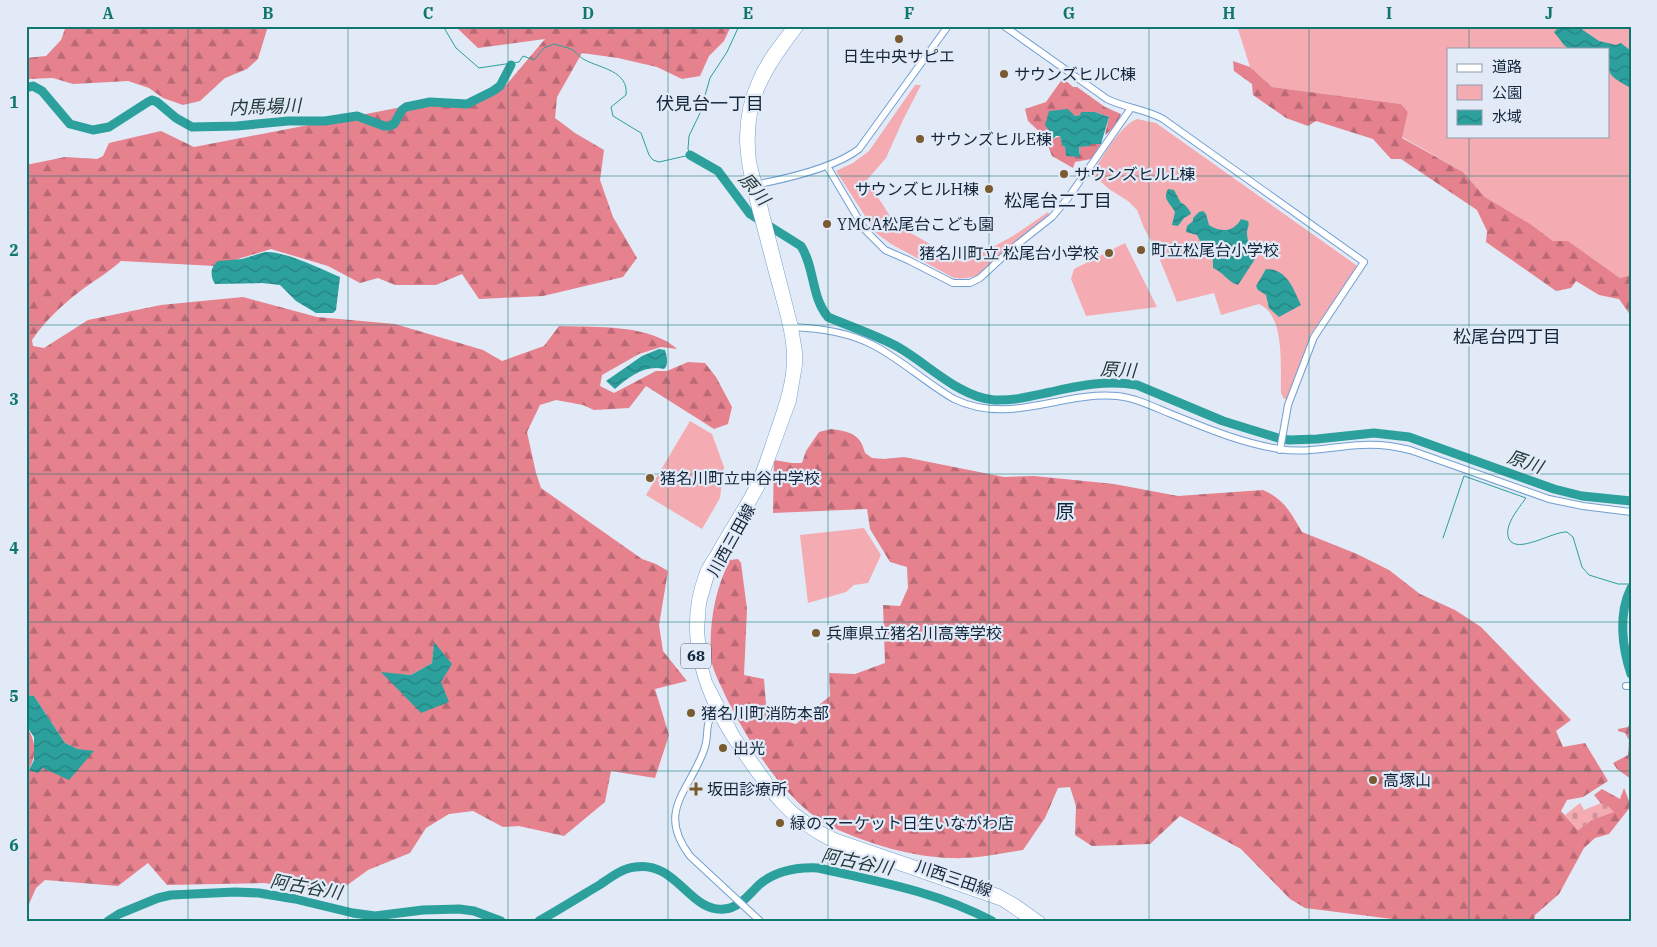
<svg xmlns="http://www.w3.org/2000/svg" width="1657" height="947" viewBox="0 0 1657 947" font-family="'IBM Plex Serif','Noto Sans JP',serif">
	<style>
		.green { fill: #f5abb2; fill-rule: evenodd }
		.forest { fill: url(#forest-firs); fill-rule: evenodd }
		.cemetery { fill: url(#cemetery-stones) }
		.water { fill: url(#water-waves) }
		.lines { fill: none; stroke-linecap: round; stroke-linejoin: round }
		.stream { stroke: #2ca09d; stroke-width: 1 }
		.river { stroke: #2ca09d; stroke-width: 9 }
		.tertiary-casing { stroke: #729fd3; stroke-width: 8 }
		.primary-casing { stroke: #729fd3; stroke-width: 9 }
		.tertiary { stroke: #fff; stroke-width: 6 }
		.primary { stroke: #fff; stroke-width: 8 }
		.grid { fill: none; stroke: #0f766e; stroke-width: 1; stroke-opacity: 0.55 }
		.poi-dot { fill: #7a5a2f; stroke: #e1eaf6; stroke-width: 2 }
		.labels { text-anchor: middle; stroke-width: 4.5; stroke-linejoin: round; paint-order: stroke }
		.shield { fill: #e1eaf6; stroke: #526173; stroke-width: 1 }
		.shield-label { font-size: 15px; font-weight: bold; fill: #14263b }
		.poi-label { font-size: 16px; fill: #14263b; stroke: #e1eaf6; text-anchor: start }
		.street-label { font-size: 16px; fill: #14263b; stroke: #e1eaf6 }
		.neighbourhood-label { font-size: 18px; fill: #14263b; stroke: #e1eaf6 }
		.water-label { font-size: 18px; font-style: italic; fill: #223b3a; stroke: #e1eaf6 }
		.quarter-label { font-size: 19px; fill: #14263b; stroke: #e1eaf6 }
		.neatline { fill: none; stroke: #0f766e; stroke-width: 2 }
		.grid-label { font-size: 16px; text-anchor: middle; font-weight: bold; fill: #0f766e }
	</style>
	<defs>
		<pattern id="forest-firs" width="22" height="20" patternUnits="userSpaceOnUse" patternTransform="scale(1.25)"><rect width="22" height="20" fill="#e6818e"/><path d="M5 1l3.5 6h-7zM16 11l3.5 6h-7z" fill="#b96975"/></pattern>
		<pattern id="cemetery-stones" width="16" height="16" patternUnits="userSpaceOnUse" patternTransform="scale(1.25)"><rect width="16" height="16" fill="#f5abb2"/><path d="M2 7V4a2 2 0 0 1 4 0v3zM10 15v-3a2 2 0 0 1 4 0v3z" fill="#d1939a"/></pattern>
		<pattern id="water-waves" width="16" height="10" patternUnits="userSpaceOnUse" patternTransform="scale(1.25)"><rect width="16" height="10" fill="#2ca09d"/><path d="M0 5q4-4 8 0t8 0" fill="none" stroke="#248281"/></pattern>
	</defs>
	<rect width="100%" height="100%" fill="#e1eaf6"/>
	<g class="green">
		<path d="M1237,26H1631V275L1620,278L1568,241H1553L1532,225L1485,197L1463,172L1402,137L1408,112L1401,104L1272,87L1250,67ZM1448,49H1608V136H1448Z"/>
		<path d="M915,85H921L903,120L886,158L867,180L895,224L962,262H965L1013,236L1048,212L1049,214L979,275C970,278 964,279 954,278L891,244L876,233L836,171L853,163L869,151Z"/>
		<path d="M1137,119L1156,123L1356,265L1357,269L1354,273L1311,334L1289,399H1284L1281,393C1280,368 1286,316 1259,304L1221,315L1214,293L1177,302L1156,250L1144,228L1137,210L1128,201L1109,189L1092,174C1102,158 1120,125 1137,119Z"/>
		<polygon points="1125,243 1157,307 1086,316 1071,279 1074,269"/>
		<polygon points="690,421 712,434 724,467 720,498 702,529 646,495"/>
		<polygon points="864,528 881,555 868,583 854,585 846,592 808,603 800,535"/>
	</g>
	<g class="forest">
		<polygon points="66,26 268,26 258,59 247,69 225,78 200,101 183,105 163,98 149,88 128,81 73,84 53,78 27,79 26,58 46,56 61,40"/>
		<path d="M455,26H731L724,41L709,56L700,76L682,79L657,67L618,58L582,53L557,97L555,118L575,133L604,150L600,180L613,217L637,258L623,277L543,296L479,299L462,274L436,285H395L378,278L360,283L328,266L271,249L215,266L121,261C108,273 93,281 79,292C62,305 44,322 32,340L33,346L44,348L88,320L161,305L243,297L317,317L395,324L483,350L502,361L544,346L559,326C590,327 636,325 664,340C669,342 673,346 677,349L661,347L639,354L602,375L600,386L614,393L656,371H667L688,362L705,363L716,377L732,407L728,424L714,429L646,386L629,408L594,410L583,405L556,400L540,405L527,432L536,473L541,488L642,559L656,564L668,571L659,625L663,651L687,681L655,689L669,735L655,778L611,771L605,802L564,836L519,826L503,827L473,811L449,814L426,828L410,853L368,870L335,894L264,883L167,885L148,863L118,886L45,880L36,888L26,911V725C35,740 38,753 29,769L42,768L93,752L78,749L65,743L34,696L26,695V165L65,157L97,159L103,156L109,143L161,131L194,147L423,103L452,105L467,102L507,84L545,39L478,48ZM434,643L441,682L382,673L411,675L432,663Z"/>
		<polygon points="1233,61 1250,67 1272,87 1401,104 1408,112 1402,138 1463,172 1485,197 1532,225 1553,241 1568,241 1620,278 1631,275 1631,316 1619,299 1599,295 1576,281 1571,288 1556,291 1486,242 1487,231 1477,210 1401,159 1391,159 1373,139 1316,121 1308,126 1286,118 1253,95 1252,84 1234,71"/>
		<path d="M1063,78L1073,87H1077L1105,107L1121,114L1115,127L1105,135L1109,117L1095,112H1082L1081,115L1075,116L1071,113L1048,129L1051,133L1053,139L1060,136L1062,145L1065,147L1066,151L1080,154L1079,147C1087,143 1093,144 1101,144L1091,159L1075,162L1073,168L1052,156L1044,136L1028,121L1025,109L1046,102Z"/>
		<path d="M831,429C850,432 860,433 865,453L872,458L884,459L904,457L1004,477L1034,476L1114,484L1178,496L1263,490C1284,499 1291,513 1302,532L1357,554L1389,570L1420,594L1455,610L1481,627L1571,720L1556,731L1563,747L1585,743L1608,781L1583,797L1567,800L1561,811L1578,830L1609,807L1602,805L1594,795L1602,789L1620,799L1624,788L1631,806L1609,834L1595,838L1584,848L1559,894L1535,915L1534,921H1408L1305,908L1290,899L1241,849L1180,816L1150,844L1092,846L1075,835L1076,806L1070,787L1058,788L1045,818L1023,850C999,854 975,859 951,858C912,857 869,844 834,828C787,806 747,740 725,695C720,683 711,668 711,656C709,623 715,589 730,560L738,559L741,563L747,609L744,675L764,679L767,717L796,724L830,696L829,673L855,674L885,663L883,605L900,606L908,588L907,567L890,562L870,529L867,509L773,513L774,460L792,463H802L806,451L819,432Z"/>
		<polygon points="1631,708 1631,779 1617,769 1613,763 1628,755 1629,740 1625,733 1618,731 1618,729 1628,727 1631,720"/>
	</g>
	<polygon class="cemetery" points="1580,803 1584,810 1601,803 1609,807 1614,812 1592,820 1578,830 1565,815"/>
	<g class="water">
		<path d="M1560,26H1577L1599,41L1616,45L1621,43L1631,51V88C1607,75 1608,75 1608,49H1569L1564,45L1554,32Z"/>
		<polygon points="1068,109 1075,116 1080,115 1081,112 1095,112 1109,117 1101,144 1091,144 1089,146 1079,147 1080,157 1066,156 1065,147 1062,145 1060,136 1056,136 1053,139 1051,133 1045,125 1049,111"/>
		<path d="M1168,189L1174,190L1181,203C1185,204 1190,210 1191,214L1184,218L1178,226L1172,225L1175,212C1171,203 1162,200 1168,189Z"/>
		<path d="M1203,211L1206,214L1209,225C1221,233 1234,232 1241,219L1248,221C1250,226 1247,227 1247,233C1247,241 1251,250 1257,256L1238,285C1228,282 1223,272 1213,268C1213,257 1213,246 1201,243L1197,235L1186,232L1187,226L1193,221V218L1199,212Z"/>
		<path d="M265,252C285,251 321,269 340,277L336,310L333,313H316L296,301L280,285L262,283L215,284C210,276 210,267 218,261L242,259Z"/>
		<path d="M1266,269C1287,269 1293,288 1301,305L1279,317L1269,308L1266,295L1258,290L1256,286Z"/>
		<path d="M659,349L665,350C667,357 669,365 664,369C646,364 628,377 615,389L606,381L642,356Z"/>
		<polygon points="434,642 452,664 441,682 449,702 421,713 381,672 411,675 432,663"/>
		<polygon points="26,695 34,696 65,743 78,749 94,751 69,780 43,768 38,773 29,770 34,760 34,737 26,725"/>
	</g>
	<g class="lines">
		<g class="stream">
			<path d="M443,26L456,48L479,68L519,62L523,56L534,60L544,48L554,44C560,46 567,47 573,50C577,53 580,58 585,60C600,68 629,71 626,95L611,107L613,116L641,133L649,155L653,160L659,162L690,155L688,149L689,136L700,113L710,78L727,52L739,26"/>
			<path d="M1443,538L1464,476L1526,498C1519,508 1503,526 1509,539C1517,555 1553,531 1567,532L1573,537L1582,567L1589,575L1618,584H1631"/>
		</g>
		<g class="river">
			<polyline points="26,88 33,86 42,91 70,124 93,130 109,127 148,102 152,100 157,102 176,118 192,127 237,126 288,121 325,121 357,116 384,126 389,126 394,124 402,110 406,107 430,102 467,104 493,91 500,86 511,65"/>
			<path d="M690,155L718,171L750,214L801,246C815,268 811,297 828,317C851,327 876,335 898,347C928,364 959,397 994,400C1014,401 1032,396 1051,392C1080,385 1108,380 1137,385L1223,421L1278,438L1289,440L1317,439L1374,433L1409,437L1554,489L1582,496L1631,501"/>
			<path d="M1631,588C1618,614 1622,647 1631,674"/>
			<polyline points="108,921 119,914 158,898 171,895 235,892 259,893 295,899 353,913 375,916 423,910 459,909 474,911 501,921"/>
			<path d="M539,921C560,909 581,896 601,884C611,877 623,868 635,867C676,860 690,913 724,909C740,908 749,894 760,884C776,871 797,867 818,868C877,881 938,892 992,921"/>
		</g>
		<defs>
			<g id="tertiary">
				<path d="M1004,26L1107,99C1125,108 1145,109 1163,119L1364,262L1314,337L1288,405L1280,450"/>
				<polyline points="827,166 865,230 885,250 908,260 953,283 970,283 980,278 1009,251 1052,217 1068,198 1131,108"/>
				<path d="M754,185C785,179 835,168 859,149L948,26"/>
				<path d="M791,327C820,328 848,332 873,345C902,360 926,383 954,399C1010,426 1061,391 1117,396C1136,398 1154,407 1171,414C1206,428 1241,443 1279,449C1306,454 1334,446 1362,445C1378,444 1394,446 1410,450L1549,499L1583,506L1631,512"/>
				<polyline points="1626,686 1631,686"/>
				<path d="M720,708C701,723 711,731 704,750C689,792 656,811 690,856L760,921"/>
			</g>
			<g id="primary">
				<path d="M792,26C779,43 765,60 757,79C735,127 745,164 757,212C764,237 770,262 777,287C783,310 791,334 791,358C791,383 783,405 775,429C768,448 762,470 753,488C741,511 726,532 714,555C710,561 705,568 703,575C680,636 704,700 739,750C767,790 785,819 830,842L1002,902L1030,921"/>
				<path d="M800,26C765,73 745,101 752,162L794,327L798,352V365L792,401L760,488L710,575L702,603L700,630L703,664L708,682L736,736L776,792L794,811L819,829L837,838L998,893L1016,903L1041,921"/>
			</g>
		</defs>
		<use href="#tertiary" class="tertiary-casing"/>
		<use href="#primary" class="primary-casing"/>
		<use href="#tertiary" class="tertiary"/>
		<use href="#primary" class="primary"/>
	</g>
	<path class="grid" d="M188,26V921M348,26V921M508,26V921M668,26V921M828,26V921M989,26V921M1149,26V921M1309,26V921M1469,26V49M1469,136V921M26,176H1631M26,325H1631M26,474H1631M26,622H1631M26,771H1631"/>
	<g class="poi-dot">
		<circle cx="899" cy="39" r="5"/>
		<circle cx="1004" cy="74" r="5"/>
		<circle cx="920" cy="139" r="5"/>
		<circle cx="1064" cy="174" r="5"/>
		<circle cx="989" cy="189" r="5"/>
		<circle cx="827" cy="224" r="5"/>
		<circle cx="1141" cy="250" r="5"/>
		<circle cx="1109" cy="253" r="5"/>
		<circle cx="650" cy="478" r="5"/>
		<circle cx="816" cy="633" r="5"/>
		<circle cx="691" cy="713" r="5"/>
		<circle cx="723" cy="748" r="5"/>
		<circle cx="1373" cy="780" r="5"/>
		<path d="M693.5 781.5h5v5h5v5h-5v5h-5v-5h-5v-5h5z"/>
		<circle cx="780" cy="823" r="5"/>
	</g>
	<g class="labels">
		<rect class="shield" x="681" y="643.5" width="30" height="25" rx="4"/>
		<g class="shield-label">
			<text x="696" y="661">68</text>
		</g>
		<g class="poi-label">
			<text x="899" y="62" text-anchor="middle">日生中央サピエ</text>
			<text x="1014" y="80">サウンズヒルC棟</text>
			<text x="930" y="145">サウンズヒルE棟</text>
			<text x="1074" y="180">サウンズヒルL棟</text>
			<text x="979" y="195" text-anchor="end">サウンズヒルH棟</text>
			<text x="837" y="230">YMCA松尾台こども園</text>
			<text x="1151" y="256">町立松尾台小学校</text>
			<text x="1099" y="259" text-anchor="end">猪名川町立 松尾台小学校</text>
			<text x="660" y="484">猪名川町立中谷中学校</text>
			<text x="826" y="639">兵庫県立猪名川高等学校</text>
			<text x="701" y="719">猪名川町消防本部</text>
			<text x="733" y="754">出光</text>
			<text x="1383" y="786">高塚山</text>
			<text x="707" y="795">坂田診療所</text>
			<text x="790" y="829">緑のマーケット日生いながわ店</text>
		</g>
		<g class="street-label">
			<text transform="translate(731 540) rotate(-61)" y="6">川西三田線</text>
			<text transform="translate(954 878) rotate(19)" y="6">川西三田線</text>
		</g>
		<g class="neighbourhood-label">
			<text x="710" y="110">伏見台一丁目</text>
			<text x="1058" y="207">松尾台二丁目</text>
			<text x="1507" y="343">松尾台四丁目</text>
		</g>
		<g class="water-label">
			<text transform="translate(265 107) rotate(-2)" y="6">内馬場川</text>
			<text transform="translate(754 189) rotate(49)" y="6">原川</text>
			<text transform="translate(1118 370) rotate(3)" y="6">原川</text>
			<text transform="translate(1525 462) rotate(19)" y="6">原川</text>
			<text transform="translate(857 862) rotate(11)" y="6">阿古谷川</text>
			<text transform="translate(306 887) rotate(10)" y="6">阿古谷川</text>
		</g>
		<g class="quarter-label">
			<text x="1065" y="518">原</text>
		</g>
	</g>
	<rect width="1657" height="947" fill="none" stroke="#e1eaf6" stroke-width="55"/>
	<rect x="1447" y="48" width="162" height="90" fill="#e1eaf6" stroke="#8f9cab"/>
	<rect x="1457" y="64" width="25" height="8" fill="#ffffff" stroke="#8f9cab"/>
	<text x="1492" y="72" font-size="15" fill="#14263b">道路</text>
	<rect x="1457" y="85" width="25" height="15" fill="#f5abb2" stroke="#8f9cab"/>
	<text x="1492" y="98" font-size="15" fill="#14263b">公園</text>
	<rect x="1457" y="110" width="25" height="15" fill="url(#water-waves)" stroke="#8f9cab"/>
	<text x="1492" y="122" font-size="15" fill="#14263b">水域</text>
	<rect x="28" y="28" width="1602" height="892" class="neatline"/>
	<g class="grid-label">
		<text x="108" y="19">A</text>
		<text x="268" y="19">B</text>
		<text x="428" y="19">C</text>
		<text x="588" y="19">D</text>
		<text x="748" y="19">E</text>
		<text x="909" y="19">F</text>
		<text x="1069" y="19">G</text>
		<text x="1229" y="19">H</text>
		<text x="1389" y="19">I</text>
		<text x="1549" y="19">J</text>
		<text x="14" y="108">1</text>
		<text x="14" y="256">2</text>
		<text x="14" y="405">3</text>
		<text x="14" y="554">4</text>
		<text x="14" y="702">5</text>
		<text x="14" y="851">6</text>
	</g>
</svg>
